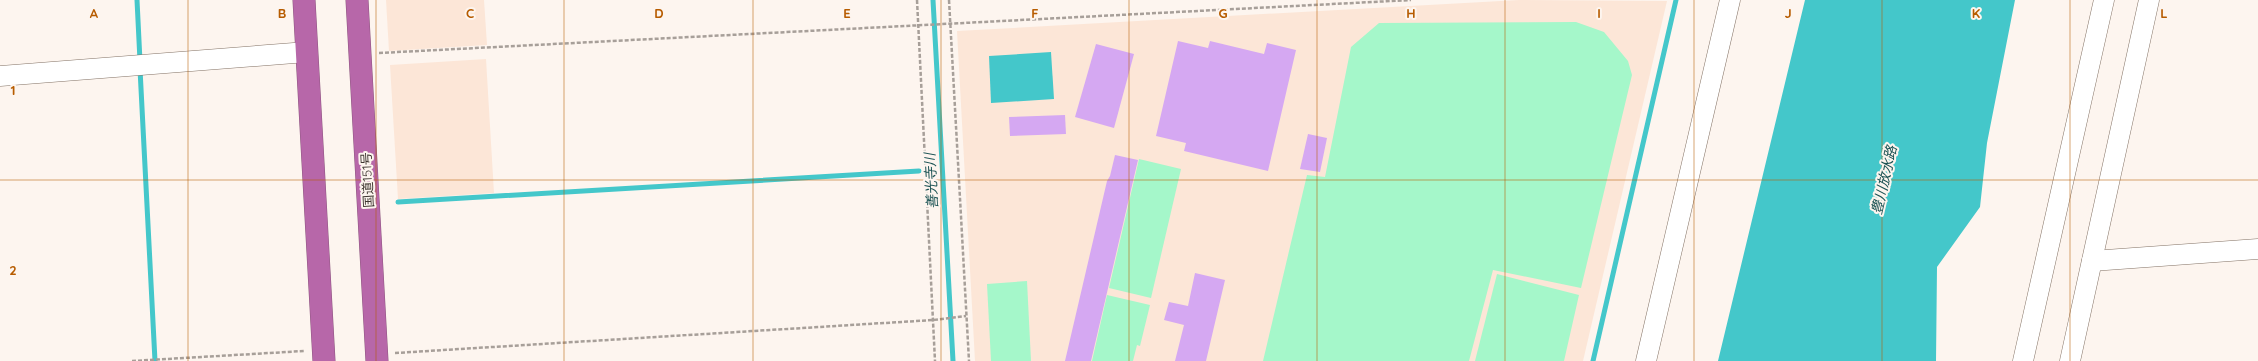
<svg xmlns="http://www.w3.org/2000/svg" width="2258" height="361" viewBox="0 0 2258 361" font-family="Quicksand,'Noto Sans JP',sans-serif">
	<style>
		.built { fill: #fce6d7 }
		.green { fill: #a5f7ca }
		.water { fill: #44c7ca }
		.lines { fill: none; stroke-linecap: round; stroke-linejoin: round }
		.stream { stroke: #44c7ca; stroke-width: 5 }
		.building { fill: #d5a8f2 }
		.street-casing { stroke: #847366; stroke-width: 21 }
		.highway-casing { stroke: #8d567f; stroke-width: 23 }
		.path { stroke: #a79f99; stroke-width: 2.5; stroke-dasharray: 4 2; stroke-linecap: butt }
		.street { stroke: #fff; stroke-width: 20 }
		.highway { stroke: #b767a9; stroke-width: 22 }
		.grid { fill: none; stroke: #b75c00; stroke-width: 1; stroke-opacity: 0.55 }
		.labels { text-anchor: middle; stroke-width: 4; stroke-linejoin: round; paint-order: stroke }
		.street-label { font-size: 13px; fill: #3f3732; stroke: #fdf5ef }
		.water-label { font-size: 14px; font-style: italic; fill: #1c5354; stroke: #fdf5ef }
		.grid-label { font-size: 13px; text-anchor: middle; font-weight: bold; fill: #b75c00; stroke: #fdf5ef; stroke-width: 4; stroke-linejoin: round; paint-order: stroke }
	</style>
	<rect width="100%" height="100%" fill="#fdf5ef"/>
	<g class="built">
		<polygon points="386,0 484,0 487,45 389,51"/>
		<polygon points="1519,0 1667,1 1583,361 975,361 957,31"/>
		<polygon points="486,59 494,193 398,199 390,65"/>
	</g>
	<g class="green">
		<polygon points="1576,22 1604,32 1628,61 1632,75 1581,288 1493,270 1469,361 1263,361 1307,175 1325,177 1351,47 1379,23"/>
		<polygon points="1139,159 1181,169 1151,298 1109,288"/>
		<polygon points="1497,274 1579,295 1564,361 1475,361"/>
		<polygon points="1027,281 1031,361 991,361 987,284"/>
		<polygon points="1107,295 1150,305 1140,346 1137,345 1133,361 1092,361"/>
	</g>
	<g class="water">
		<polygon points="1805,0 2015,0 1987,143 1980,207 1937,267 1936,361 1718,361"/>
		<polygon points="1051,52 1054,99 991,103 989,56"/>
	</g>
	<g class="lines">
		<g class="stream">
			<polyline points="137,0 140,61"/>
			<polyline points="933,0 953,361"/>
			<polyline points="140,69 155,361"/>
			<polyline points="398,202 919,171"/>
			<polyline points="1593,361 1676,0"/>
		</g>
	</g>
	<g class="building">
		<polygon points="1178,41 1208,48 1210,41 1264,54 1267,43 1296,50 1268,171 1184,151 1186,143 1156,136"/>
		<polygon points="1096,44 1134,54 1114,128 1075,117"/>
		<polygon points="1065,115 1066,134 1010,136 1009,117"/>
		<polygon points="1308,134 1327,138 1320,172 1300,169"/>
		<polygon points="1115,155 1138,160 1091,361 1065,361 1107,181 1110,176"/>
		<polygon points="1195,273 1225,280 1206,361 1175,361 1184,325 1164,320 1169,302 1188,306"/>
	</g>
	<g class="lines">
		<defs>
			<g id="street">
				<polyline points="0,76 307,52"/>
				<polyline points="2092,261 2258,249"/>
				<polyline points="1646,361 1730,0"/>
				<polyline points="2023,361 2104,0"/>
				<polyline points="2070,361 2149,0"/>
			</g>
			<g id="highway">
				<polyline points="304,0 324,361"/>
				<polyline points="357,0 377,361"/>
			</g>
		</defs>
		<use href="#street" class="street-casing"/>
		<use href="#highway" class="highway-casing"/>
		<g class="path">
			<polyline points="917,0 935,361"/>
			<polyline points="949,0 969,361"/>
			<polyline points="379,53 1411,0"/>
			<polyline points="395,353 933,320 966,316"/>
			<polyline points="132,361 304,351"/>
		</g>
		<use href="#street" class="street"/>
		<use href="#highway" class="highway"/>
	</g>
	<path class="grid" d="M188,0V361M376,0V361M564,0V361M753,0V361M941,0V361M1129,0V361M1317,0V361M1505,0V361M1694,0V361M1882,0V361M2070,0V361M0,180H2258"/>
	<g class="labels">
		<g class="street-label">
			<text transform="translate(367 180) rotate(-93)" y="5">国道151号</text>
		</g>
		<g class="water-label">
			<text transform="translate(1884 180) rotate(-77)" y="5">豊川放水路</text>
			<text transform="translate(931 181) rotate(-93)" y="5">善光寺川</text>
		</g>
	</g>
	<g class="grid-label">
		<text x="94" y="18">A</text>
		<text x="282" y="18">B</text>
		<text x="470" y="18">C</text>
		<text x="659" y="18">D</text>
		<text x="847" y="18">E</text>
		<text x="1035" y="18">F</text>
		<text x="1223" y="18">G</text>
		<text x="1411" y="18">H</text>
		<text x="1599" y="18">I</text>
		<text x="1788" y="18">J</text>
		<text x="1976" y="18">K</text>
		<text x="2164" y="18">L</text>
		<text x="13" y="95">1</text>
		<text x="13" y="275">2</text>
	</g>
</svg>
